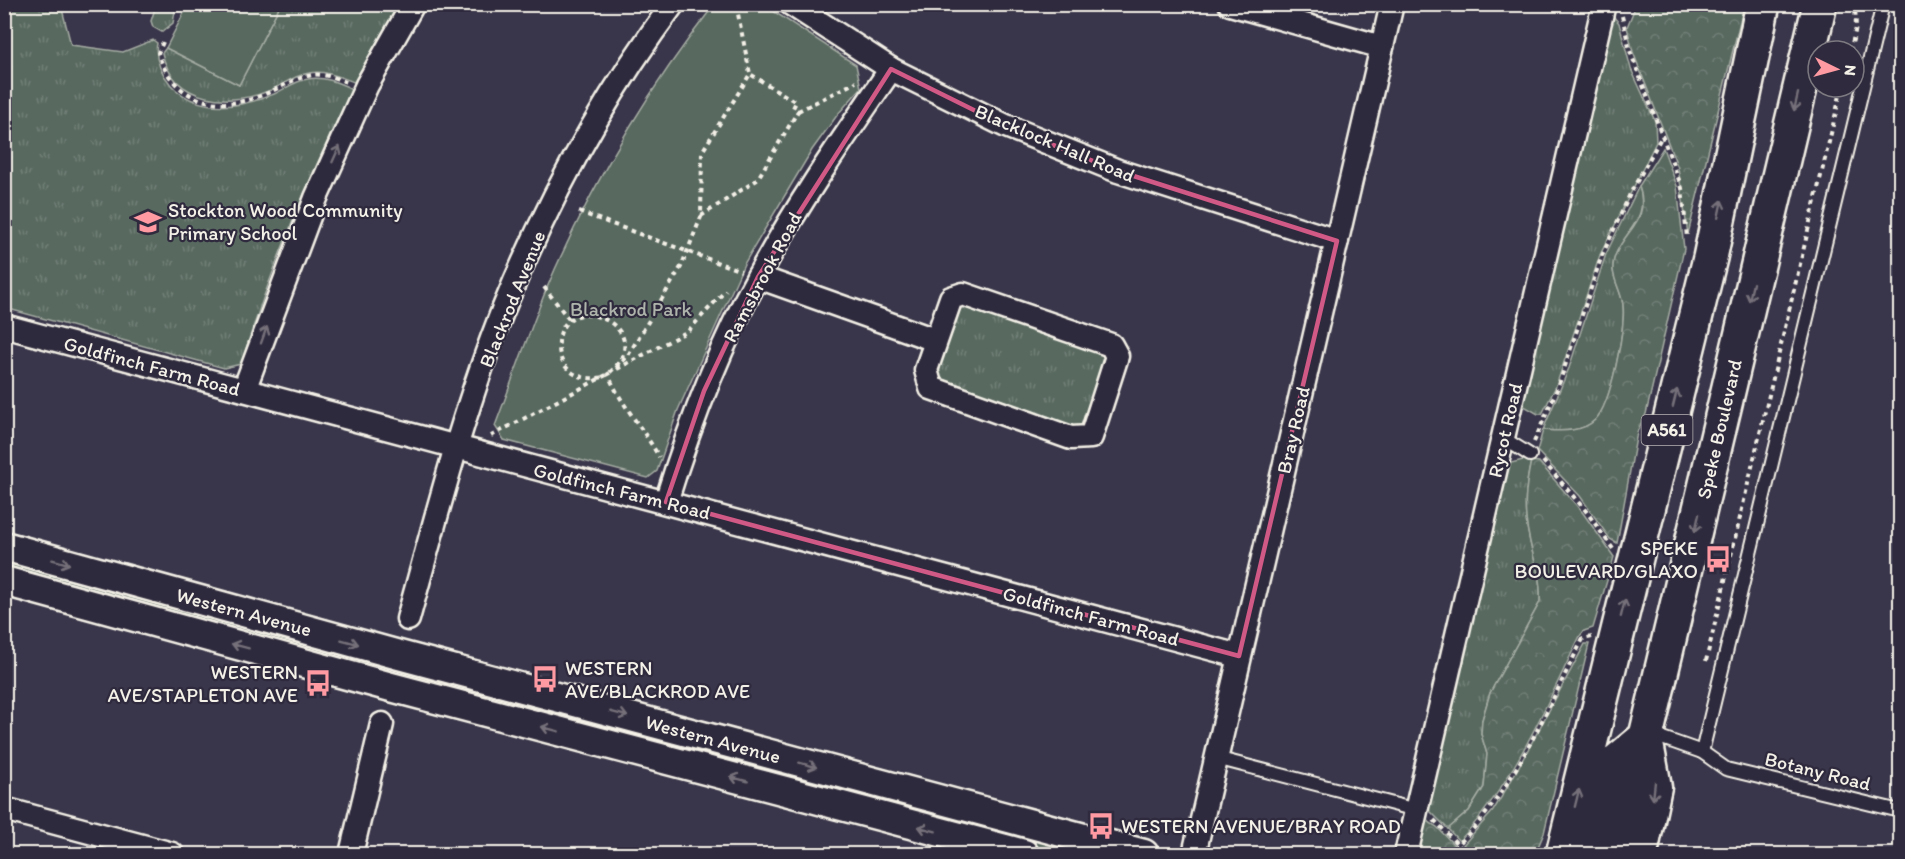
<svg xmlns="http://www.w3.org/2000/svg" width="1905" height="859" viewBox="0 0 1905 859" font-family="Itim,sans-serif">
	<style>
		.grass { fill: url(#grass-tufts); stroke: #a6ada4; stroke-width: 1.5 }
		.forest { fill: url(#forest-crowns); stroke: #a6ada4; stroke-width: 1.5 }
		.park { fill: #596960; stroke: #a6ada4; stroke-width: 1.5 }
		.lines { fill: none; stroke-linecap: round; stroke-linejoin: round }
		.service-casing { stroke: #f4f1e8; stroke-width: 16 }
		.minor-casing { stroke: #f4f1e8; stroke-width: 27 }
		.tertiary-casing { stroke: #f4f1e8; stroke-width: 33 }
		.trunk-casing { stroke: #f4f1e8; stroke-width: 38 }
		.path { stroke: #f4f1e8; stroke-width: 4; stroke-dasharray: 4.5 4.5; stroke-linecap: butt }
		.service { stroke: #2f2a3d; stroke-width: 12 }
		.minor { stroke: #2f2a3d; stroke-width: 22 }
		.tertiary { stroke: #2f2a3d; stroke-width: 28 }
		.trunk { stroke: #2f2a3d; stroke-width: 33 }
		.oneway { stroke: #747079 }
		.marked { fill: none; stroke: #d15985; stroke-width: 4.5; stroke-linejoin: round }
		.labels { text-anchor: middle; stroke-width: 4.5; stroke-linejoin: round; paint-order: stroke }
		.shield { fill: #2f2a3d; stroke: #b9b5b5; stroke-width: 1.5 }
		.shield-label { font-size: 18px; font-weight: bold; fill: #f4f1e8 }
		.street-label { font-size: 20px; fill: #f4f1e8; stroke: #2f2a3d }
		.poi-label { font-size: 20px; fill: #f4f1e8; stroke: #2f2a3d; text-anchor: start }
		.park-label { font-size: 20px; fill: #aeb4ab; stroke: #2f2a3d }
	</style>
	<defs>
		<pattern id="grass-tufts" width="24" height="20" patternUnits="userSpaceOnUse" patternTransform="scale(1.5)"><rect width="24" height="20" fill="#596960"/><path d="M3 7l-1-3M5 7V3M7 7l1-3M15 17l-1-3M17 17v-4M19 17l1-3" fill="none" stroke="#717f77"/></pattern>
		<pattern id="forest-crowns" width="20" height="18" patternUnits="userSpaceOnUse" patternTransform="scale(1.5)"><rect width="20" height="18" fill="#596960"/><path d="M2 6a3 3 0 1 1 6 0M12 15a3 3 0 1 1 6 0" fill="none" stroke="#717f77"/></pattern>
	</defs>
	<rect width="100%" height="100%" fill="#39354a"/>
	<filter id="ink" filterUnits="userSpaceOnUse"><feTurbulence type="fractalNoise" baseFrequency=".0167" numOctaves="2"/><feDisplacementMap in="SourceGraphic" scale="12" xChannelSelector="R" yChannelSelector="G"/><feConvolveMatrix kernelMatrix="1 2 1 2 8 2 1 2 1" color-interpolation-filters="sRGB"/></filter>
	<g filter="url(#ink)">
		<g class="grass">
			<path d="M4,5H61L71,45L123,52L153,40L157,43C154,59 161,73 171,85C198,114 241,108 274,94C285,89 295,81 308,79C323,76 338,82 352,89C308,179 271,269 241,364L224,368L5,308Z"/>
			<polygon points="156,5 176,5 173,23 162,32 153,27 151,21"/>
			<path d="M280,5H398L354,82C340,77 325,70 309,73C295,75 284,84 271,90C231,107 174,104 162,53L166,48L239,85Z"/>
			<polygon points="1613,16 1619,23 1631,69 1655,121 1656,142 1600,255 1556,386 1542,414 1538,414 1519,403 1610,17"/>
			<path d="M1639,186C1650,220 1625,229 1615,256C1608,274 1621,288 1623,305C1626,327 1611,405 1595,420C1582,433 1560,431 1543,430L1569,368L1606,254Z"/>
			<polygon points="971,307 1101,349 1108,359 1089,422 1080,428 946,386 937,378 935,365 956,308"/>
			<path d="M1523,460L1531,461C1525,488 1523,510 1529,537C1533,559 1542,578 1540,602L1490,693L1482,720L1481,734L1487,754L1484,787L1469,811L1448,829L1424,805L1503,465Z"/>
			<polygon points="4,558 390,662 387,674 5,570"/>
			<polygon points="404,665 1080,852 1079,854 1054,854 401,677"/>
		</g>
		<g class="forest">
			<polygon points="1636,5 1744,5 1688,234 1678,168 1633,52 1627,27"/>
			<path d="M1663,148L1677,186L1684,249L1646,414L1637,432L1617,543L1610,539L1580,496L1537,451L1543,430C1560,431 1582,433 1595,420C1611,405 1626,327 1623,305C1621,288 1608,274 1615,256C1625,229 1651,221 1639,186Z"/>
			<path d="M1531,461L1539,462L1583,513L1614,557L1593,628L1584,631L1580,636C1545,707 1514,783 1459,841L1448,829L1469,811L1484,787L1487,754L1481,734L1482,720L1490,693L1540,602C1542,578 1533,559 1529,537C1523,510 1525,488 1531,461Z"/>
			<polygon points="1585,644 1589,644 1544,833 1535,854 1472,854 1463,845 1493,811 1511,781"/>
			<polygon points="1421,817 1437,827 1454,845 1442,854 1412,854"/>
		</g>
		<g class="park">
			<polygon points="188,5 280,5 239,85 166,48"/>
			<path d="M714,5H764L856,65L861,88L838,114L812,150L744,264L678,410L657,471L648,478L504,440L495,426C512,381 528,335 546,290C589,189 647,91 714,5Z"/>
		</g>
		<g class="lines">
			<defs>
				<g id="service">
					<polyline points="1503,438 1530,455"/>
					<polyline points="1648,733 1702,752 1726,769 1900,811"/>
					<polyline points="1702,752 1883,4"/>
					<polyline points="1216,758 1416,810"/>
				</g>
				<g id="minor">
					<polyline points="791,4 891,69 1006,126 1118,171 1337,241"/>
					<polyline points="1230,4 1382,47"/>
					<polyline points="758,277 935,340"/>
					<polygon points="963,294 1111,345 1117,356 1091,437 1071,438 931,388 926,370 951,298"/>
					<polyline points="4,326 1239,656"/>
					<polyline points="244,390 316,198 367,85 413,4"/>
					<path d="M666,502C690,424 719,347 759,275C798,203 845,136 891,69"/>
					<path d="M408,619C437,515 463,410 503,310C547,202 603,98 673,4"/>
					<polyline points="4,809 172,854"/>
					<polyline points="351,854 382,724"/>
					<polyline points="1194,854 1392,4"/>
					<polyline points="1406,854 1604,4"/>
				</g>
				<g id="tertiary">
					<polyline points="4,546 399,655 1144,854"/>
					<polyline points="4,581 391,687 1024,854"/>
					<polyline points="1592,854 1613,761 1647,733 1657,787 1643,854"/>
				</g>
				<g id="trunk">
					<polyline points="1563,854 1710,258 1763,4"/>
					<polyline points="1618,854 1820,4"/>
				</g>
			</defs>
			<use href="#service" class="service-casing"/>
			<use href="#minor" class="minor-casing"/>
			<use href="#tertiary" class="tertiary-casing"/>
			<use href="#trunk" class="trunk-casing"/>
			<g class="path">
				<polyline points="1622,16 1630,51 1682,188 1687,238"/>
				<path d="M163,42L158,53C173,100 215,113 260,96C277,90 293,78 312,75C322,73 338,78 348,83"/>
				<polyline points="1850,51 1856,28 1855,4"/>
				<polyline points="798,111 856,82"/>
				<polyline points="579,212 741,271"/>
				<polyline points="701,216 757,180 798,111 793,108 796,102 750,74"/>
				<polyline points="544,287 571,322"/>
				<polyline points="616,368 627,357 681,267 701,217 702,152 750,74 736,4"/>
				<polyline points="617,369 688,331 726,290"/>
				<path d="M610,373L608,374C621,405 643,428 659,457"/>
				<path d="M491,436L608,374C665,326 555,283 559,348C560,372 582,382 603,377"/>
				<polyline points="1534,442 1558,387 1601,258 1630,194 1662,136"/>
				<polyline points="1543,461 1586,511 1613,549"/>
				<polyline points="1706,661 1842,87"/>
				<polyline points="1434,820 1467,854"/>
				<path d="M1447,854C1509,804 1546,709 1583,639L1592,637"/>
			</g>
			<use href="#service" class="service"/>
			<use href="#minor" class="minor"/>
			<use href="#tertiary" class="tertiary"/>
			<use href="#trunk" class="trunk"/>
		</g>
		<defs><path id="oneway-shaft" d="M-6 0H5M1.5-3L5.5 0L1.5 3" fill="none" stroke-width="1.6" stroke-linecap="round" stroke-linejoin="round" transform="scale(1.5)"/></defs>
		<g class="oneway">
			<use href="#oneway-shaft" transform="translate(1796 102) rotate(103)"/>
			<use href="#oneway-shaft" transform="translate(336 154) rotate(-66)"/>
			<use href="#oneway-shaft" transform="translate(1720 209) rotate(-78)"/>
			<use href="#oneway-shaft" transform="translate(1751 292) rotate(103)"/>
			<use href="#oneway-shaft" transform="translate(264 335) rotate(-70)"/>
			<use href="#oneway-shaft" transform="translate(1675 398) rotate(-76)"/>
			<use href="#oneway-shaft" transform="translate(1697 523) rotate(103)"/>
			<use href="#oneway-shaft" transform="translate(61 562) rotate(15)"/>
			<use href="#oneway-shaft" transform="translate(1623 608) rotate(-76)"/>
			<use href="#oneway-shaft" transform="translate(350 642) rotate(15)"/>
			<use href="#oneway-shaft" transform="translate(240 646) rotate(-165)"/>
			<use href="#oneway-shaft" transform="translate(619 714) rotate(15)"/>
			<use href="#oneway-shaft" transform="translate(550 729) rotate(-165)"/>
			<use href="#oneway-shaft" transform="translate(808 765) rotate(15)"/>
			<use href="#oneway-shaft" transform="translate(739 779) rotate(-165)"/>
			<use href="#oneway-shaft" transform="translate(1654 791) rotate(96)"/>
			<use href="#oneway-shaft" transform="translate(1577 798) rotate(-76)"/>
			<use href="#oneway-shaft" transform="translate(927 829) rotate(-165)"/>
		</g>
	</g>
	<path class="marked" d="M891,69L1006,126L1118,171L1337,241L1239,656L666,502L704,391L758,277Z"/>
	<defs>
		<symbol id="school-bare" viewBox="-9 -9 18 18"><path d="M0-5L7-2L0 1L-7-2ZM-4 1L0 2.5L4 1V4Q0 6-4 4Z" fill="#ff9aa2" stroke="#2f2a3d" stroke-width="2.5" paint-order="stroke"/></symbol>
		<symbol id="bus-bare" viewBox="-9 -9 18 18"><path d="M-5-6H5V4H4V6H2V4H-2V6H-4V4H-5ZM-3.5-4V0h7V-4ZM-3.5 1.2v1.5H-2V1.2ZM2 1.2v1.5H3.5V1.2Z" fill="#ff9aa2" stroke="#2f2a3d" stroke-width="2.5" paint-order="stroke"/></symbol>
	</defs>
	<g fill-rule="evenodd">
		<use href="#school-bare" x="129" y="203" width="38" height="38"/>
		<use href="#bus-bare" x="1699" y="540" width="38" height="38"/>
		<use href="#bus-bare" x="526" y="660" width="38" height="38"/>
		<use href="#bus-bare" x="299" y="664" width="38" height="38"/>
		<use href="#bus-bare" x="1082" y="807" width="38" height="38"/>
	</g>
	<g class="labels">
		<rect class="shield" x="1641.5" y="415" width="51" height="30" rx="4.5"/>
		<g class="shield-label">
			<text x="1667" y="436">A561</text>
		</g>
		<g class="street-label">
			<text transform="translate(1055 143) rotate(23)" y="7">Blacklock Hall Road</text>
			<text transform="translate(762 277) rotate(-62)" y="7">Ramsbrook Road</text>
			<text transform="translate(512 299) rotate(-68)" y="7">Blackrod Avenue</text>
			<text transform="translate(152 366) rotate(15)" y="7">Goldfinch Farm Road</text>
			<text transform="translate(1719 429) rotate(-77)" y="7">Speke Boulevard</text>
			<text transform="translate(1293 430) rotate(-77)" y="7">Bray Road</text>
			<text transform="translate(1505 430) rotate(-77)" y="7">Rycot Road</text>
			<text transform="translate(622 491) rotate(14)" y="7">Goldfinch Farm Road</text>
			<text transform="translate(244 612) rotate(15)" y="7">Western Avenue</text>
			<text transform="translate(1091 616) rotate(15)" y="7">Goldfinch Farm Road</text>
			<text transform="translate(713 739) rotate(15)" y="7">Western Avenue</text>
			<text transform="translate(1818 771) rotate(14)" y="7">Botany Road</text>
		</g>
		<g class="poi-label">
			<text x="168" y="217">Stockton Wood Community<tspan x="168" dy="23">Primary School</tspan></text>
			<text x="1698" y="555" text-anchor="end">SPEKE<tspan x="1698" dy="23">BOULEVARD/GLAXO</tspan></text>
			<text x="565" y="675">WESTERN<tspan x="565" dy="23">AVE/BLACKROD AVE</tspan></text>
			<text x="298" y="679" text-anchor="end">WESTERN<tspan x="298" dy="23">AVE/STAPLETON AVE</tspan></text>
			<text x="1121" y="833">WESTERN AVENUE/BRAY ROAD</text>
		</g>
		<g class="park-label">
			<text x="631" y="316">Blackrod Park</text>
		</g>
	</g>
	<rect width="1905" height="859" fill="none" stroke="#2f2a3d" stroke-width="24"/>
	<rect x="12" y="12" width="1881" height="835" fill="none" stroke="#f4f1e8" stroke-width="2" filter="url(#ink)"/>
	<g transform="translate(1836 69) rotate(95)"><circle r="28" fill="#2f2a3d" stroke="#7e7a81" stroke-width="1.5"/>
	<path d="M0-4.5L10 22L0 15L-10 22Z" fill="#ff9aa2"/>
	<text y="-9" font-size="16" font-weight="bold" text-anchor="middle" fill="#f4f1e8">N</text>
	</g>
</svg>
